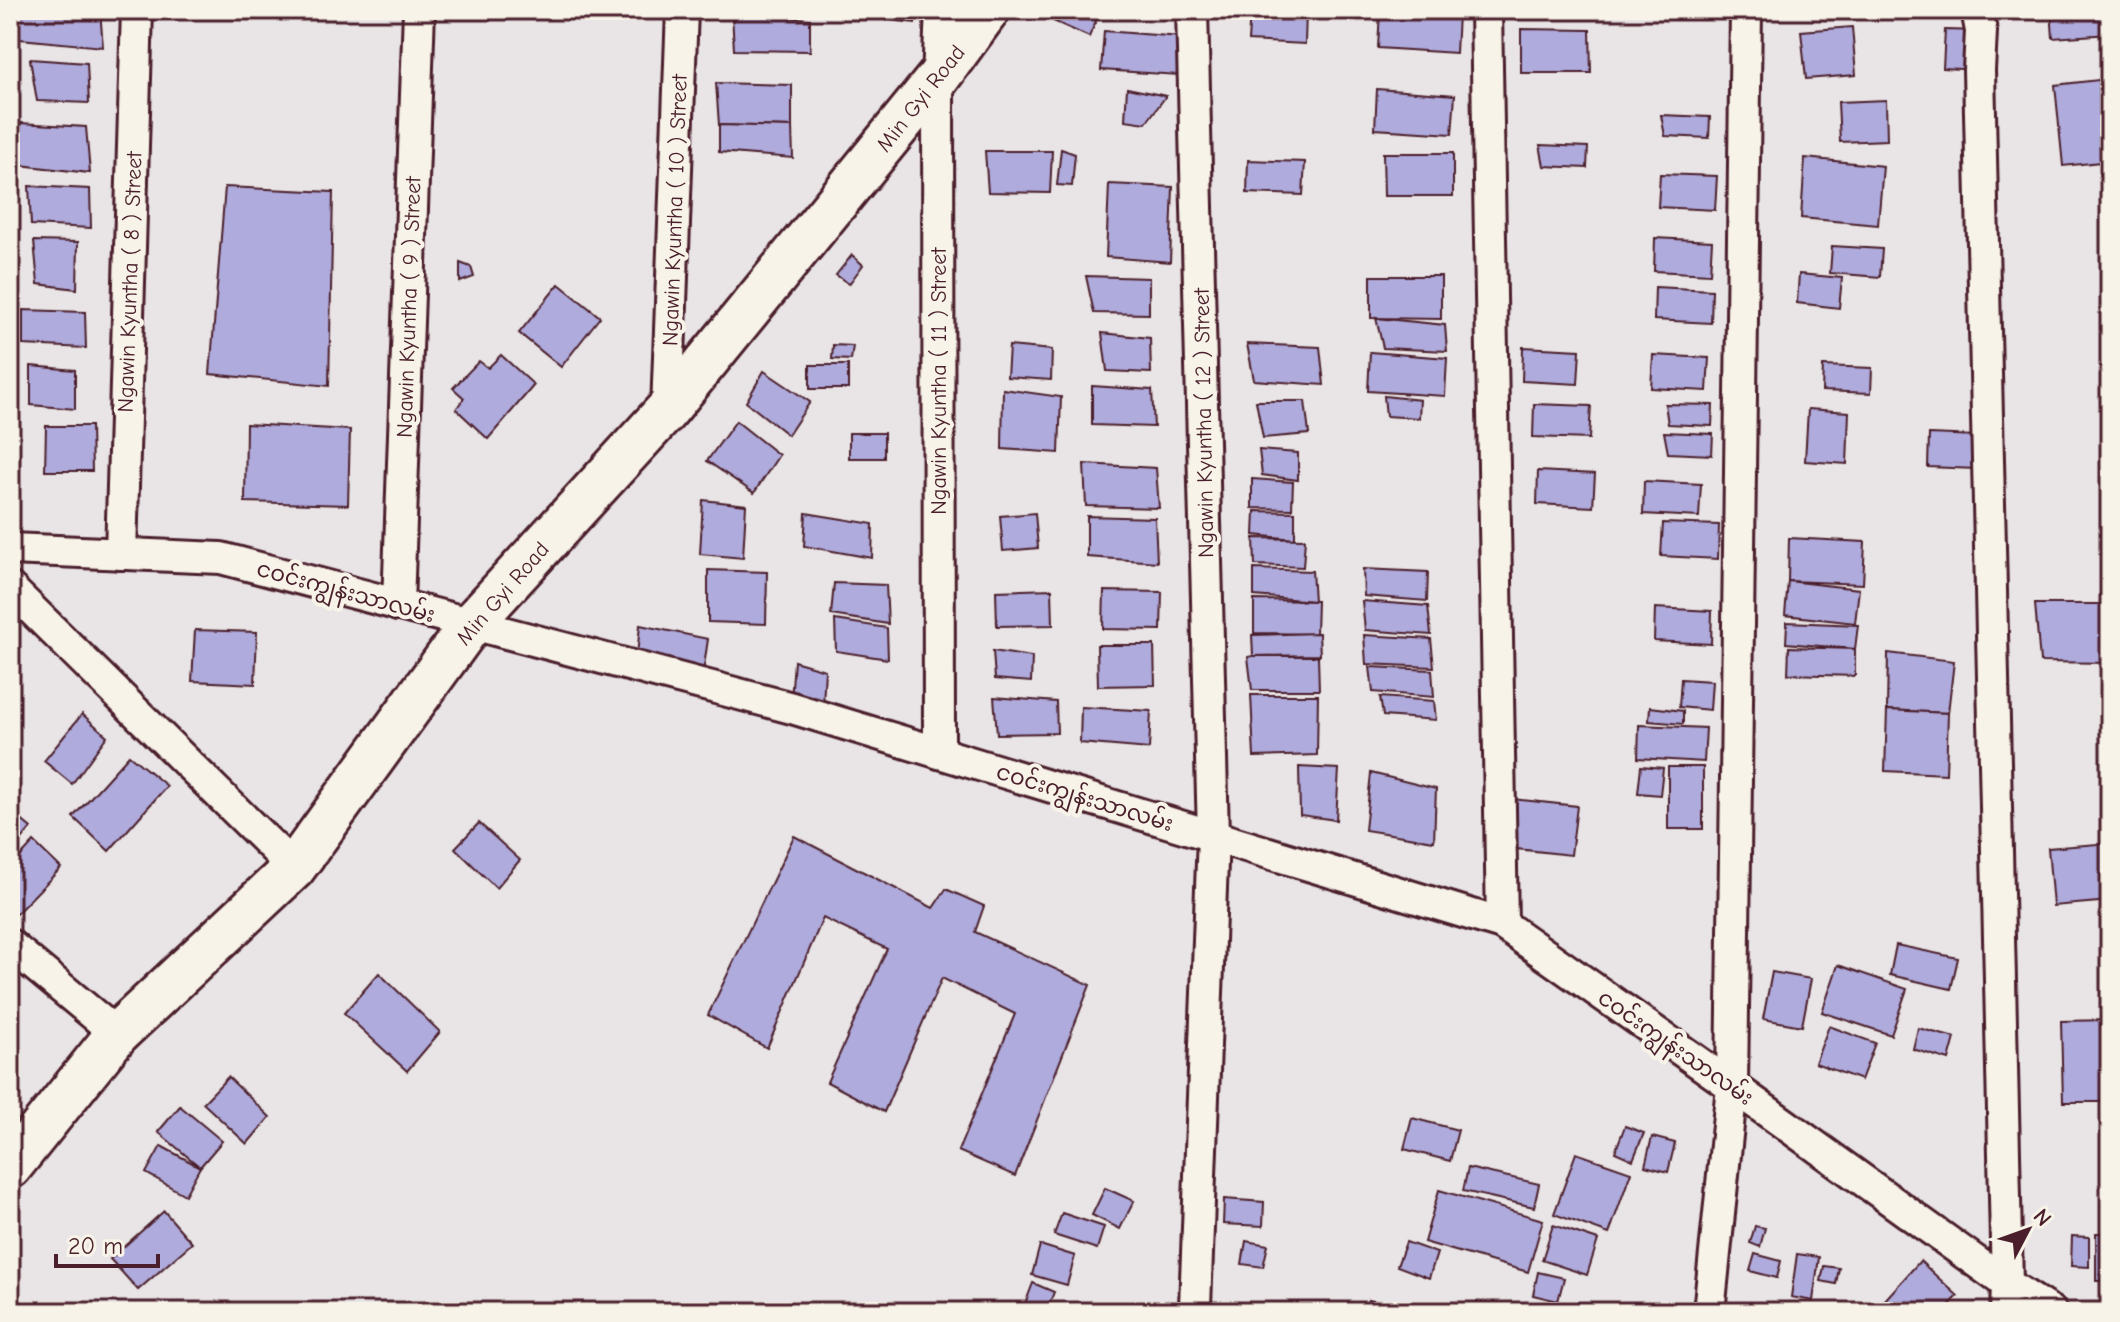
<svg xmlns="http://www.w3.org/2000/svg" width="2120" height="1322" viewBox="0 0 2120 1322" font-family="'Comic Neue','Noto Sans Myanmar',sans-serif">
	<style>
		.building { fill: #afabdc; stroke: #4a1f2b; stroke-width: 2 }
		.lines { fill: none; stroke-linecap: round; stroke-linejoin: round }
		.minor-casing { stroke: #4a1f2b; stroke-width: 36 }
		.secondary-casing { stroke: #4a1f2b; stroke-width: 48 }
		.minor { stroke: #f7f3e8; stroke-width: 30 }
		.secondary { stroke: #f7f3e8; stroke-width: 42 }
		.labels { text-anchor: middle; stroke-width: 8; stroke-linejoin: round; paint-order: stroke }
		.street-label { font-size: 22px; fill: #4a1f2b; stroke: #f7f3e8 }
	</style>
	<rect width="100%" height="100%" fill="#e9e5e6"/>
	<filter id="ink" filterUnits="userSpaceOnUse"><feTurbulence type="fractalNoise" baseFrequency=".0125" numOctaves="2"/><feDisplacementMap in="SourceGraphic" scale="16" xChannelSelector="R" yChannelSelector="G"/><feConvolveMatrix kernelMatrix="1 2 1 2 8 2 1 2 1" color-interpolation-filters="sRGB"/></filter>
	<g filter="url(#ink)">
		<g class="building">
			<polygon points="10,10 100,10 103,47 10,38"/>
			<polygon points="889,10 916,10 915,23 888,20"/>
			<polygon points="1045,10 1101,10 1089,37 1042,16"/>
			<polygon points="1250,10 1306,11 1305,44 1248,41"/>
			<rect x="1251" y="10" width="69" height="2"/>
			<polygon points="1380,10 1458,14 1456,53 1378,48"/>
			<polygon points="1815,10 1859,10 1859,14 1815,16"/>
			<polygon points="2051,10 2110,10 2110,34 2053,38"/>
			<polygon points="732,13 810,19 810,51 734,50"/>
			<polygon points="1852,27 1856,75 1806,79 1801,31"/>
			<polygon points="1521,29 1590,30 1591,73 1521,73"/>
			<polygon points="1945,30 1981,31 1979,70 1943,68"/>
			<polygon points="1104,31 1181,37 1179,75 1101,70"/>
			<polygon points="30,59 87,63 89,103 37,101"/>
			<polygon points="2107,79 2110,106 2110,161 2063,166 2055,85"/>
			<polygon points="716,83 792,85 792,127 719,125"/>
			<polygon points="1127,88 1166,96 1146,123 1125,120"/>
			<polygon points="1377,89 1455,95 1452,134 1375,129"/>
			<polygon points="1886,100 1887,140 1840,142 1838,102"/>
			<polygon points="1661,115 1710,117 1709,138 1665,136"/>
			<polygon points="20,123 86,127 90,173 20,165"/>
			<polygon points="719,125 792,127 793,158 719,152"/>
			<polygon points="1540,145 1588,147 1587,168 1544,166"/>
			<polygon points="1061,149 1075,154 1072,186 1057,185"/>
			<polygon points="985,151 1052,151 1050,193 988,192"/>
			<polygon points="1383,153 1453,153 1453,196 1384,196"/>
			<polygon points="1805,158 1883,166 1878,225 1801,218"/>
			<polygon points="1248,160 1305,162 1303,195 1247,193"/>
			<polygon points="1660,174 1717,176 1715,210 1658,207"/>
			<polygon points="1109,184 1173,187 1170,262 1106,257"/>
			<polygon points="29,186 90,189 91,228 31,225"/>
			<polygon points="225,187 333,192 329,386 210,374"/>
			<polygon points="1655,238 1712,241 1710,274 1654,271"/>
			<polygon points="34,241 78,242 77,289 38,284"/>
			<polygon points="1832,246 1882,249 1880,277 1830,273"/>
			<polygon points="852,255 863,265 849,284 836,275"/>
			<polygon points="460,263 471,267 474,277 460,282"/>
			<polygon points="1799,274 1842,278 1839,308 1797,303"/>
			<polygon points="1086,276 1149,278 1149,314 1094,313"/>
			<polygon points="1371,276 1441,276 1441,319 1371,318"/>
			<polygon points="559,284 600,317 561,367 519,333"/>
			<polygon points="1655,287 1712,290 1711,323 1654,320"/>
			<polygon points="23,310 85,312 86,348 23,345"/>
			<polygon points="1376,318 1445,325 1447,351 1383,348"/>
			<polygon points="1102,333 1150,338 1151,373 1107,371"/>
			<polygon points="1247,344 1320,347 1324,385 1254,380"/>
			<polygon points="833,345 853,346 851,360 832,359"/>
			<polygon points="1009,346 1052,350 1051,380 1007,377"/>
			<polygon points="1523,347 1580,350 1578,384 1522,381"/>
			<polygon points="1370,352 1447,358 1445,396 1368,391"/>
			<polygon points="501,355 534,385 488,439 456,409 464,398 453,388 479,361 488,368"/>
			<polygon points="1653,355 1709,358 1707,391 1651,388"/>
			<rect x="810" y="365" width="38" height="24"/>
			<polygon points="31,366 75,370 75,409 31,405"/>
			<polygon points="1823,366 1872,368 1871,393 1822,391"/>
			<polygon points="764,371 810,402 788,435 746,402"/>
			<polygon points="1092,386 1152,390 1154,427 1092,425"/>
			<polygon points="1003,389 1061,397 1059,453 1002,449"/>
			<polygon points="1384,396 1420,400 1419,418 1386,416"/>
			<polygon points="1256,401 1305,401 1309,434 1263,438"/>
			<polygon points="1534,404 1591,406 1589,439 1533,437"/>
			<polygon points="1665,404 1713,405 1712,426 1668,424"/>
			<polygon points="1808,409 1849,412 1847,464 1805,461"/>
			<polygon points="736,421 779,455 754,493 707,461"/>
			<polygon points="246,424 350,430 348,505 245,502"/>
			<polygon points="46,426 91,426 92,471 45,471"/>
			<polygon points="1664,432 1713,434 1712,455 1668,453"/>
			<rect x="849" y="433" width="35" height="25"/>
			<polygon points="1929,434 1977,436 1976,469 1928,467"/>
			<polygon points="1259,450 1298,453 1298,480 1262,475"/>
			<polygon points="1084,464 1156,468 1159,508 1086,506"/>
			<polygon points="1538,471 1595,474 1593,507 1537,504"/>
			<polygon points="1252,479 1293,482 1292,509 1252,508"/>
			<polygon points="1644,481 1701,484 1699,517 1643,514"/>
			<polygon points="703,500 746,505 743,558 700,554"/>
			<polygon points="1255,511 1295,512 1295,539 1254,535"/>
			<polygon points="806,513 873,524 872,558 804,546"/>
			<polygon points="1035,513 1038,548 1003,551 1000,516"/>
			<polygon points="1087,516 1155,518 1157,562 1087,557"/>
			<polygon points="1663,523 1719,525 1718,559 1661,556"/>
			<polygon points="1254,538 1305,539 1303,567 1255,565"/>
			<polygon points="1789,538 1865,542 1863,584 1788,581"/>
			<polygon points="1254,569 1312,571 1314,601 1254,596"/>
			<polygon points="1363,569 1428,572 1427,601 1364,596"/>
			<polygon points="708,570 767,572 766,624 708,622"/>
			<polygon points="1788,581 1859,589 1855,623 1785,615"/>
			<polygon points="834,583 886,585 888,624 831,615"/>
			<polygon points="1052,589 1053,625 997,626 996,591"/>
			<polygon points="1104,591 1162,592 1161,630 1103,629"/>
			<polygon points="1254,600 1317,601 1316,634 1254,633"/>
			<polygon points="1362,601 1428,606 1431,635 1365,630"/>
			<polygon points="2035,604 2110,604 2110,663 2040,662"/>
			<polygon points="1655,608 1712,611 1711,644 1654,641"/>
			<polygon points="835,620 887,628 888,659 836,651"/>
			<polygon points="1787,622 1858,625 1855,649 1786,643"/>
			<polygon points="640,625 708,639 702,680 636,666"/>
			<polygon points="195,630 257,632 255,684 192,681"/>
			<polygon points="1319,633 1320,655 1253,656 1252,635"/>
			<polygon points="1364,635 1431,639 1434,667 1366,664"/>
			<polygon points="1097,645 1154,645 1155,685 1098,686"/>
			<polygon points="1789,647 1855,649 1855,676 1788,674"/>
			<polygon points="993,651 1032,657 1031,682 995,679"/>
			<polygon points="1888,653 1954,661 1948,713 1887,710"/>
			<polygon points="1253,656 1318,656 1319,690 1252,690 1248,657"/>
			<polygon points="794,661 825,670 823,705 791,700"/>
			<polygon points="1370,667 1432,670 1434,697 1373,692"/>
			<polygon points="1681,679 1712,681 1710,710 1679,707"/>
			<polygon points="1251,695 1318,695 1317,755 1254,757"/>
			<polygon points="994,697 1056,702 1057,733 997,734"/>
			<polygon points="1380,697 1434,701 1436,720 1383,716"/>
			<polygon points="1081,707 1151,711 1149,749 1080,743"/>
			<polygon points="1650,707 1683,711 1683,724 1649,721"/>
			<polygon points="1887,710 1948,713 1946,774 1885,771"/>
			<polygon points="82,714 107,736 72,784 44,761"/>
			<polygon points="1639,725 1706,728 1704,762 1638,758"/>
			<polygon points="129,755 167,786 109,851 73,817"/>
			<polygon points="1641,766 1663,768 1660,795 1638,793"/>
			<polygon points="1299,767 1339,769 1336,820 1300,815"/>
			<rect x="1668" y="767" width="35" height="62"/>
			<polygon points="1371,773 1436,789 1434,841 1365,830"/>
			<polygon points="1512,799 1577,806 1571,855 1507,848"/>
			<polygon points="19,818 31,828 22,839 10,829"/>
			<polygon points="479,823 520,860 496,888 455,848"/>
			<polygon points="794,836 933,908 946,889 984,906 975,932 1090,985 1015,1176 958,1151 1015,1014 942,978 884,1112 827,1082 887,949 823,918 767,1048 708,1015"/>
			<polygon points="34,842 61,868 12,918 10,917 10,868"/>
			<polygon points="2110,843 2110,901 2053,906 2048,848"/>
			<polygon points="1896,945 1958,958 1951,989 1890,975"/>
			<polygon points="1838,965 1907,989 1891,1035 1822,1012"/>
			<polygon points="1772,972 1811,979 1802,1026 1763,1019"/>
			<polygon points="379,973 440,1032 407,1071 344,1013"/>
			<polygon points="2110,1020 2110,1102 2063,1102 2061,1021"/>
			<polygon points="1829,1026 1875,1043 1861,1080 1815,1063"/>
			<polygon points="1918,1028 1955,1038 1949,1060 1913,1049"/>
			<polygon points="228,1077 270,1117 247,1144 203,1103"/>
			<polygon points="180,1106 222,1141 200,1167 158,1132"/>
			<polygon points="1412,1118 1458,1130 1450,1161 1404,1149"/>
			<polygon points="1625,1126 1644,1133 1633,1160 1615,1152"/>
			<polygon points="1652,1137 1675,1143 1668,1172 1645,1166"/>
			<polygon points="161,1146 200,1167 185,1195 146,1173"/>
			<polygon points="1576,1153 1631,1172 1609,1234 1554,1214"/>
			<polygon points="1468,1168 1539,1184 1534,1207 1463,1191"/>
			<polygon points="1105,1188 1134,1201 1120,1229 1092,1215"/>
			<polygon points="1439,1190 1543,1220 1528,1272 1424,1242"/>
			<polygon points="1224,1199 1264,1202 1263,1226 1223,1224"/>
			<polygon points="164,1211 192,1243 138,1290 110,1259"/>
			<polygon points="1062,1213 1104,1227 1097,1249 1054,1235"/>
			<polygon points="1553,1225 1598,1240 1587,1275 1542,1260"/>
			<polygon points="1755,1226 1765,1228 1760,1247 1750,1243"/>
			<rect x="2096" y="1233" width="14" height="48"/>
			<polygon points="2072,1236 2089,1237 2089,1267 2071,1266"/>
			<polygon points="1246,1241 1268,1245 1263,1267 1242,1264"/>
			<polygon points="1406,1242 1437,1253 1429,1278 1397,1266"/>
			<polygon points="1040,1245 1075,1256 1067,1285 1032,1275"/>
			<polygon points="1755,1254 1781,1261 1777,1278 1750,1271"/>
			<polygon points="1797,1254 1819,1257 1813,1301 1791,1297"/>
			<polygon points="1920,1261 1958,1296 1943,1312 1874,1312"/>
			<polygon points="1824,1266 1839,1268 1836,1284 1821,1281"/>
			<polygon points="1538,1272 1564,1278 1558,1301 1533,1295"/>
			<polygon points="1033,1283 1054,1292 1046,1312 1022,1312"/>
			<polygon points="1368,1300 1379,1302 1378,1312 1367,1312"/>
		</g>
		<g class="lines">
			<defs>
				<g id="minor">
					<polyline points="1486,10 1502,924"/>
					<polyline points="1977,10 1981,31 1979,70 2007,1284 2006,1312"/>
					<polyline points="667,410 682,10"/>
					<polyline points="10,549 221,558 792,708 1502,924 1732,1086 2007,1284 2051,1312"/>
					<polyline points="121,554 137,10"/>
					<polyline points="10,588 294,868"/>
					<polyline points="398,605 419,10"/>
					<polyline points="939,753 938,78 941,10"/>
					<polyline points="10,945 117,1034"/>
					<polyline points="1192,1312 1195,1306 1213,836 1192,10"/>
					<polyline points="1709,1312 1732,1086 1746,10"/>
				</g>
				<polyline id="secondary" points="10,1167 117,1034 294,868 471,624 667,410 938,78 988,10"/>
			</defs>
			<use href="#minor" class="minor-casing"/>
			<use href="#secondary" class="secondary-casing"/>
			<use href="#minor" class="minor"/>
			<use href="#secondary" class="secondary"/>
		</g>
	</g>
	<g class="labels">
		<g class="street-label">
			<text transform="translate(920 98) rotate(-52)" y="8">Min Gyi Road</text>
			<text transform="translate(674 210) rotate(-88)" y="8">Ngawin Kyuntha ( 10 ) Street</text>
			<text transform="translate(129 282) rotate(-88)" y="8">Ngawin Kyuntha ( 8 ) Street</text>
			<text transform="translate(408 307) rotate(-88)" y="8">Ngawin Kyuntha ( 9 ) Street</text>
			<text transform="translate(938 381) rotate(-90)" y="8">Ngawin Kyuntha ( 11 ) Street</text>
			<text transform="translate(1203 423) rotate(-91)" y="8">Ngawin Kyuntha ( 12 ) Street</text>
			<text transform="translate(346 591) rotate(15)" y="8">ငဝင်းကျွန်းသာလမ်း</text>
			<text transform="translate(502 593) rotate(-49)" y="8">Min Gyi Road</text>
			<text transform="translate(1085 797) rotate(17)" y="8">ငဝင်းကျွန်းသာလမ်း</text>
			<text transform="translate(1676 1047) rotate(35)" y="8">ငဝင်းကျွန်းသာလမ်း</text>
		</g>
	</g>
	<rect width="2120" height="1322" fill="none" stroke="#f7f3e8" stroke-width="40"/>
	<rect x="20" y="20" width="2080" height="1282" fill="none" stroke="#4a1f2b" stroke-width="3" filter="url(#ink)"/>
	<g transform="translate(2028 1230) rotate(49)" stroke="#f7f3e8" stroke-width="6" paint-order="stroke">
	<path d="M0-6L14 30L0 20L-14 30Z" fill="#4a1f2b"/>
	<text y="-12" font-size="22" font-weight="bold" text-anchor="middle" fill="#4a1f2b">N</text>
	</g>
	<path d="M56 1254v12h102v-12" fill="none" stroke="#4a1f2b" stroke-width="4"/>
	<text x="68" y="1254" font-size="24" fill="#4a1f2b" stroke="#f7f3e8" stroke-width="6" paint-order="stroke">20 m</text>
</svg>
